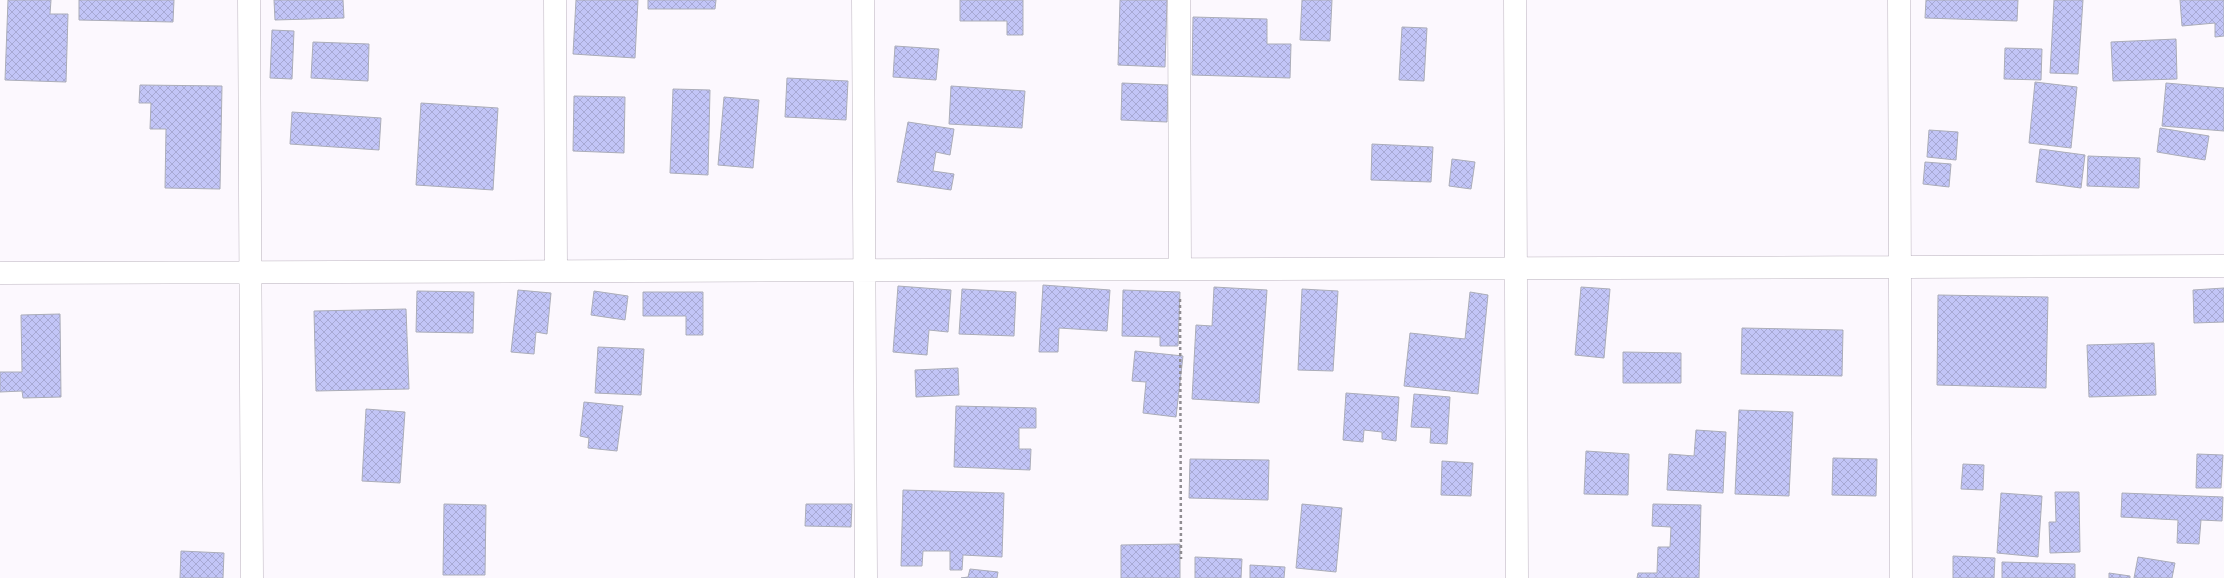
<svg xmlns="http://www.w3.org/2000/svg" width="2224" height="578" viewBox="0 0 2224 578" font-family="'Space Grotesk',sans-serif">
  <style>
    .building { fill: url(#building-cross-hatch); stroke: #abadb8 }
    .lines { fill: none; stroke-linecap: round; stroke-linejoin: round }
    .minor-casing { stroke: #bbb3be; stroke-width: 23 }
    .path { stroke: #8f8c91; stroke-width: 2.5; stroke-dasharray: 3 3; stroke-linecap: butt }
    .minor { stroke: #fff; stroke-width: 22 }
  </style>
  <defs>
    <pattern id="building-cross-hatch" width="8" height="8" patternUnits="userSpaceOnUse"><rect width="8" height="8" fill="#c2c5f7"/><path d="M0 0l8 8M0 8l8-8" fill="none" stroke="#a7a9d4"/></pattern>
  </defs>
  <rect width="100%" height="100%" fill="#fcf8fe"/>
  <path class="building" d="M8 0H51L50 14H68L66 82 5 80Z
    M79 0H174L173 22 79 20Z
    M274 0H343L344 18 275 20Z
    M576 0H638L635 58 573 54Z
    M648 0H716L715 9H648Z
    M960 0H1023V35H1007V21H960Z
    M1120 0H1167L1165 67 1118 65Z
    M1302 0H1332L1330 41 1300 40Z
    M1926 0H2018L2017 21 1925 18Z
    M2054 0H2083L2078 74 2050 73Z
    M2180 0H2224V36L2215 37V23L2182 26Z
    M1193 17 1267 19V44H1291L1290 78 1192 75Z
    M1402 27 1427 28 1424 81 1399 80Z
    M272 30 294 31 292 79 270 78Z
    M2176 39 2177 79 2113 81 2111 42Z
    M313 42 369 44 368 81 311 78Z
    M895 46 939 49 936 80 893 77Z
    M2005 48 2042 49 2041 80 2004 79Z
    M787 78 848 81 846 120 785 117Z
    M2035 82 2077 87 2071 148 2029 143Z
    M1122 83 1168 85 1167 122 1121 120Z
    M2166 83 2224 88V131L2162 126Z
    M140 85 222 86 220 189 165 188 166 129H150L151 103H139Z
    M951 86 1025 91 1022 128 949 124Z
    M673 89 710 90 708 175 670 173Z
    M574 96 625 97 624 153 573 151Z
    M724 97 759 100 753 168 718 165Z
    M421 103 498 108 493 190 416 185Z
    M292 112 381 118 379 150 290 144Z
    M908 122 954 129 950 155 936 152 933 171 954 174 951 190 897 182Z
    M2160 128 2209 136 2205 160 2157 152Z
    M1929 130 1958 132 1956 160 1927 157Z
    M1372 144 1433 147 1431 182 1371 180Z
    M2040 149 2085 155 2081 188 2036 182Z
    M2088 156 2140 158 2139 188 2087 186Z
    M1452 159 1475 162 1471 189 1449 186Z
    M1925 162 1951 164 1949 187 1923 184Z
    M1043 285 1110 290 1107 331 1059 328 1058 352H1039Z
    M898 286 951 290 948 332 929 330 927 355 893 352Z
    M1214 287 1267 290 1259 403 1192 399 1196 325 1212 326Z
    M1581 287 1610 289 1604 358 1575 355Z
    M2224 288V322L2194 323 2193 290Z
    M962 289 1016 292 1014 336 959 334Z
    M1302 289 1338 291 1333 371 1298 370Z
    M518 290 551 293 547 334 536 332 534 354 511 352Z
    M1123 290 1180 292 1178 346H1160V337L1122 336Z
    M417 291 474 292 473 333 416 332Z
    M594 291 628 296 625 320 591 315Z
    M643 292H703V335H686V316H643Z
    M1470 292 1488 295 1478 394 1404 386 1410 333 1465 339Z
    M1938 295 2048 297 2046 388 1937 385Z
    M406 309 409 389 316 391 314 311Z
    M60 314 61 397 23 398 22 391 0 392V372H22L21 315Z
    M1742 328 1843 330 1842 376 1741 374Z
    M2154 343 2156 395 2089 397 2087 345Z
    M598 347 644 349 641 395 595 393Z
    M1135 351 1183 356 1176 417 1143 413 1146 382 1132 381Z
    M1623 352 1681 353V383H1623Z
    M958 368 959 395 916 397 915 370Z
    M1346 393 1399 397 1396 441 1382 439V432L1364 430 1363 442 1343 440Z
    M1414 394 1450 397 1447 444 1430 443 1431 428 1411 427Z
    M584 402 623 406 617 451 588 448 589 438 580 436Z
    M956 406 1036 408V428H1019V449H1031L1030 470 954 467Z
    M366 409 405 412 400 483 362 481Z
    M1739 410 1793 412 1789 496 1735 494Z
    M1696 430 1726 432 1723 493 1667 490 1669 454 1694 456Z
    M1586 451 1629 454 1628 495 1584 494Z
    M2197 454 2223 455 2221 488H2196Z
    M1833 458 1877 459 1876 496 1832 495Z
    M1190 459 1269 460 1268 500 1189 498Z
    M1442 461 1473 463 1471 496 1441 495Z
    M1963 464 1984 465 1983 490 1961 489Z
    M903 490 1004 493 1002 557 963 555 962 570H950V551H923L922 566H901Z
    M2055 492H2079L2080 552 2050 553 2049 522H2056Z
    M2001 493 2042 496 2038 557 1997 553Z
    M2122 493 2223 497 2222 521 2201 520 2199 544 2177 543 2178 520 2121 517Z
    M444 504 486 505 485 575H443Z
    M806 504H852L851 527 805 526Z
    M1302 504 1342 508 1336 572 1296 568Z
    M1653 504 1701 505 1699 578H1637L1638 573H1657L1658 547H1670L1671 527 1652 526Z
    M1180 544V578H1121V545Z
    M181 551 224 553 223 578H180Z
    M1953 556 1995 558 1994 578H1953Z
    M1195 557 1242 559 1241 578H1195Z
    M2138 557 2175 563 2172 578H2134Z
    M2002 562 2075 564V578H2002Z
    M1250 565 1285 567 1284 578H1250Z
    M970 569 998 572 997 578H961L968 577Z
    M2109 573 2130 576V578H2109Z"/>
  <g class="lines">
    <defs>
      <path id="minor" d="M249 0 252 578
        M555 0 556 271
        M863 0 866 578
        M1179 0 1180 269
        M1515 0 1517 578
        M1899 0 1901 578
        M0 273 2224 266"/>
    </defs>
    <use href="#minor" class="minor-casing"/>
    <path class="path" d="M1180 299 1181 559"/>
    <use href="#minor" class="minor"/>
  </g>
</svg>
